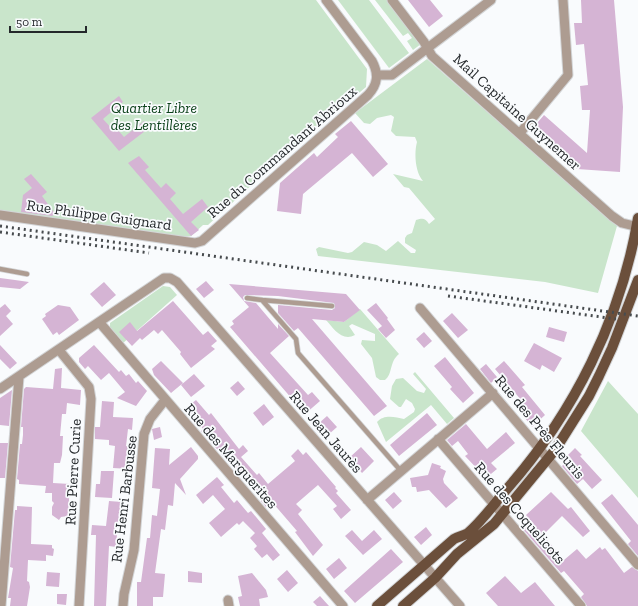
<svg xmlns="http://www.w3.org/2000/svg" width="638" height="606" viewBox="0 0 638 606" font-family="'Zilla Slab',serif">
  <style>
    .green { fill: #c9e5cb }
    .building { fill: #d5b4d4 }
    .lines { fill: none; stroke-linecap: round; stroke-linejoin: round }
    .service-casing { stroke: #d3d5d7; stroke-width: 6 }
    .minor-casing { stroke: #d3d5d7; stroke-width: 11 }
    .primary-casing { stroke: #d3d5d7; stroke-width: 12 }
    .service { stroke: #ad9c91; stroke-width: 4.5 }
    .minor { stroke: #ad9c91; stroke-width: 9 }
    .primary { stroke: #6b4f3b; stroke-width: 10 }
    .rail { stroke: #474b4e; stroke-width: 3; stroke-dasharray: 2 4; stroke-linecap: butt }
    .labels { text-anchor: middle; stroke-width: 3.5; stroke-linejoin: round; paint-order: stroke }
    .park-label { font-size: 15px; font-style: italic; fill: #0c421a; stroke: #f9fbfd }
    .street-label { font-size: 15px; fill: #24282b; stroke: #f9fbfd }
  </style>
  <rect width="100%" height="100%" fill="#f9fbfd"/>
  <path class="green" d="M0 0H316L367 69 366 87 280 159 208 225H203L191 236 181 237 0 212Z
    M338 0H369L409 53 389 68Z
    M375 0H388L421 44 413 50 407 41 412 38 408 33 403 36Z
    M427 59 617 226 598 293 545 282 318 256 316 249 319 247 348 253 352 252 364 242 377 245 386 251 398 241 411 253H415L416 250 405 243V238L407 235 412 233 416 220C423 218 425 218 429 224L435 219 409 188 404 187 393 174 423 181C415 172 414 153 417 142L415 137 396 136 391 131 394 117 391 115 377 118 370 124 364 123 355 113Z
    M163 286 170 287 177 295 122 344 110 329V323Z
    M360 309 399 354C389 362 393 374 385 380H380L376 377 372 358 361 344 362 340 375 341V334L352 324 349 326 355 335C342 342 333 328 326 320L344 322Z
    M415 372 454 418 447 424 431 405 386 442 377 422C384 414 395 417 404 419L414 412 415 409 412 403 406 399 401 407H399L390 399 392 386 396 379 403 378 417 391 424 393 426 389 413 374Z
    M608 381 638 414V498L581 431Z"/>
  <path class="building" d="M408 0H430L443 16 429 27Z
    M581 0H614L623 107 620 172 577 169 532 129 544 115 587 153 590 110H582L580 86 588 85 584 44 576 45 574 23H582Z
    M119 96 123 102 103 119 114 131 117 129 124 137 144 121 149 128 119 151 91 118Z
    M351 121 388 164 373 177 352 153 303 194 301 214 277 211 280 183 314 153 317 157 338 137 335 134Z
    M139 156 149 167 145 170 161 188 166 183 176 193 170 199 183 214 202 199 208 207 191 222 199 230 191 236 128 163Z
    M31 174 47 192 42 196 55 214 52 216 21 212 23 195 32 188 24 179Z
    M0 278 15 280 29 282 20 289 0 287Z
    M206 281 214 290 204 298 196 289Z
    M104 282 116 295 102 307 90 294Z
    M229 284 346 294 360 310 344 322 312 319 387 406 374 416 298 328 294 331 278 313V305L332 310 335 308 334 303 278 296 245 295 243 297 244 301 256 303 278 329V324L289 336 270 353 308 395 312 392 320 401 305 414 230 327 234 324 232 321 249 307Z
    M173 301 203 335 208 331 217 341 211 346 215 349 191 368 180 354 181 352 162 330 158 334 154 330 142 340 140 338 132 346 119 332 130 322 137 331Z
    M376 303 388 318 387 319 395 330 386 338 378 329 382 326 367 310Z
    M5 304 11 311 6 316 13 324 0 336V308Z
    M58 305 70 307 79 320 59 335 57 332 53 335 42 319 46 316 45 314Z
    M452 313 468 330 458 338 443 321Z
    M549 327 567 332 564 342 546 337Z
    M424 332 432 341 424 348 416 339Z
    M534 343 562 358 554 372 542 365 540 370 524 361Z
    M0 345 17 363 10 369 0 359Z
    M94 345 119 372 121 370 126 376 129 374 136 383 138 381 147 391 136 406 117 398 125 392 109 373 101 380 88 366 85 369 79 362V358Z
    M445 357 474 393 463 403 450 389 452 387 434 366Z
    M161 361 183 383 171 393 154 375 152 369Z
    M504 361 525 385 522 387 545 415 532 427 519 410 520 409 517 405 522 401 495 369Z
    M486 364 497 377 491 383 480 369Z
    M62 368 61 388 81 390 80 405 67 403 66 414H62L60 436H63L62 455 60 463H54L53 483 70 484 68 516 61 517 59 520 52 515V507L54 503 52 501V493H45L46 486 19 484V480L17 479 20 444H22L23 435V427H21L24 389 26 387 53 389 55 369Z
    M194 374 205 386 191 397 181 385Z
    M238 381 245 389 237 396 230 388Z
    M12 390 9 426 0 425V398Z
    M196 400 209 415 211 413 239 449 243 445 248 451 241 457 257 475 259 473 268 484 295 461 291 456 298 449 303 455 306 452 336 487 335 488 338 491 336 493 351 510 341 519 333 509 337 506 318 485 296 504 302 510 298 514 323 545 313 556 295 532 297 531 272 502 266 507 261 501 263 498 241 471 238 473 201 431 203 429 186 408Z
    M102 401 114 402 113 417 133 418 132 430 128 429 126 446 132 447 130 469 113 468 115 446 109 445V440L95 439V427H100Z
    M264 404 274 417 263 426 253 413Z
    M427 413 437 425 399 456 390 445Z
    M327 416 337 427 328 435 318 424Z
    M466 424 487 449 506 432 515 443 491 463 497 469 486 478 465 456 468 454 458 441 452 446 447 440Z
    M160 427 162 437 154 440 152 429Z
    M0 443H8L5 478H0Z
    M191 447 198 456V459L180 479 186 495 175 483 173 506 168 505 165 530 161 529 155 573 165 574 163 597H153V606H137V582H141L147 538H150L152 515 157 516 160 489 152 488 155 448 170 449 169 465Z
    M361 447 374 461 362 473 349 458Z
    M575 448 582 455 580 456 602 480 592 489 583 479 577 484 562 466 571 458 568 455Z
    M432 463 441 466 440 468 446 471 443 479 444 483 458 498 446 508 429 490 417 492 416 487H412L410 478 428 475Z
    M101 471H114L112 498 95 497 96 484H100Z
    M217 477 224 485 221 487 234 503 237 500 248 513 251 511 266 529 262 533 280 555 273 561 267 554 262 558 254 549 257 546 250 538 255 533 243 521 239 525 237 523 221 537 209 523 225 509 213 495 203 504 196 495Z
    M394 492 402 501 393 509 385 500Z
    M551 492 568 509 571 507 590 531 583 537 562 516 543 535 564 560 577 549 586 559 600 547 602 550 605 548 624 573 632 567 638 571V606H587L581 597 584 594 564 571 561 573 522 528 531 521 526 515Z
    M612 494 638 525V556L628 544 631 541 601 503Z
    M109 501 122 502 120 521H118L116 547 109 546 106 606H94L96 535H91L92 525 106 526Z
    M17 506 32 507 31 544 52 545V548L54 549 53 556 46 555V561L28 560 27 581 29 582 30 587 27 606H10L11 598H8L13 568 10 567 15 510H17Z
    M426 527 432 535 421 545 414 537Z
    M352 530 362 541 374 530 382 539 363 555 345 536Z
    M391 549 403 562 355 603 344 591Z
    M339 558 347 568 334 579 326 569Z
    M287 570 298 583 288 592 277 579Z
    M188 571 202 573V583L188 582Z
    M47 572 60 573 59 587 46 586Z
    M252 573 266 590 268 597 259 599 260 606H240L238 597 242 596 238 576Z
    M505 576 521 593 535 582 555 606H498L486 593Z
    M57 594H67L66 605 57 604Z
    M320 596 329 606H317L313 602Z"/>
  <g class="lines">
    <defs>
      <path id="service" d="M0 269 27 274
        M247 298 262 300 296 339 298 353 401 471
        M262 300 332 306"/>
      <path id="minor" d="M392 0 424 42 432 56 612 216 622 223 638 227
        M377 75H392L491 0
        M520 133 568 75 563 0
        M0 215 195 243 202 241 368 95C378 84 379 74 372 61L326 0
        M420 308 638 565
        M100 323 343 606
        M59 350 89 387 91 399 79 606
        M0 389 164 278H170L177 282 460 606
        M438 439 581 606
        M367 500 493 393
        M228 600 229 606
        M1 606 19 377
        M123 606 124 594 134 550 144 434 150 419 165 400"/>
      <path id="primary" d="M377 606 454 539C459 536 464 536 468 533 483 520 494 504 506 490 574 413 621 319 638 218
        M403 606 435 578 457 554 494 524 555 450 589 396 599 376 612 348 638 280"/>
    </defs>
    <use href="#service" class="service-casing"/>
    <use href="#minor" class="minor-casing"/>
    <use href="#primary" class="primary-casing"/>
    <use href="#service" class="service"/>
    <use href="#minor" class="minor"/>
    <use href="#primary" class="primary"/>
    <path class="rail" d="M0 226 638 316
      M0 232 149 253
      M448 296 616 319"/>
  </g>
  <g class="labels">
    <g class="park-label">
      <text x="154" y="113">Quartier Libre<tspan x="154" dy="17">des Lentillères</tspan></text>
    </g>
    <g class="street-label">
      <text transform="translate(517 112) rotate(42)" y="5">Mail Capitaine Guynemer</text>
      <text transform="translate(282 152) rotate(-41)" y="5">Rue du Commandant Abrioux</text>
      <text transform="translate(99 215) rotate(8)" y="5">Rue Philippe Guignard</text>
      <text transform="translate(540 427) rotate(50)" y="5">Rue des Près Fleuris</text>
      <text transform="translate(326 432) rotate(49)" y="5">Rue Jean Jaurès</text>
      <text transform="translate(231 456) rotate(49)" y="5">Rue des Marguerites</text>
      <text transform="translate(73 472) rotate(-87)" y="5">Rue Pierre Curie</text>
      <text transform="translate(124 499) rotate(-83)" y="5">Rue Henri Barbusse</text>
      <text transform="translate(520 513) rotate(49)" y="5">Rue des Coquelicots</text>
    </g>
  </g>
  <path d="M10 26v6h76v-6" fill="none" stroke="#24282b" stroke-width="2"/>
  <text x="16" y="26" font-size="12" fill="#24282b" stroke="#f9fbfd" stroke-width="3" paint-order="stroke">50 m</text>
</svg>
